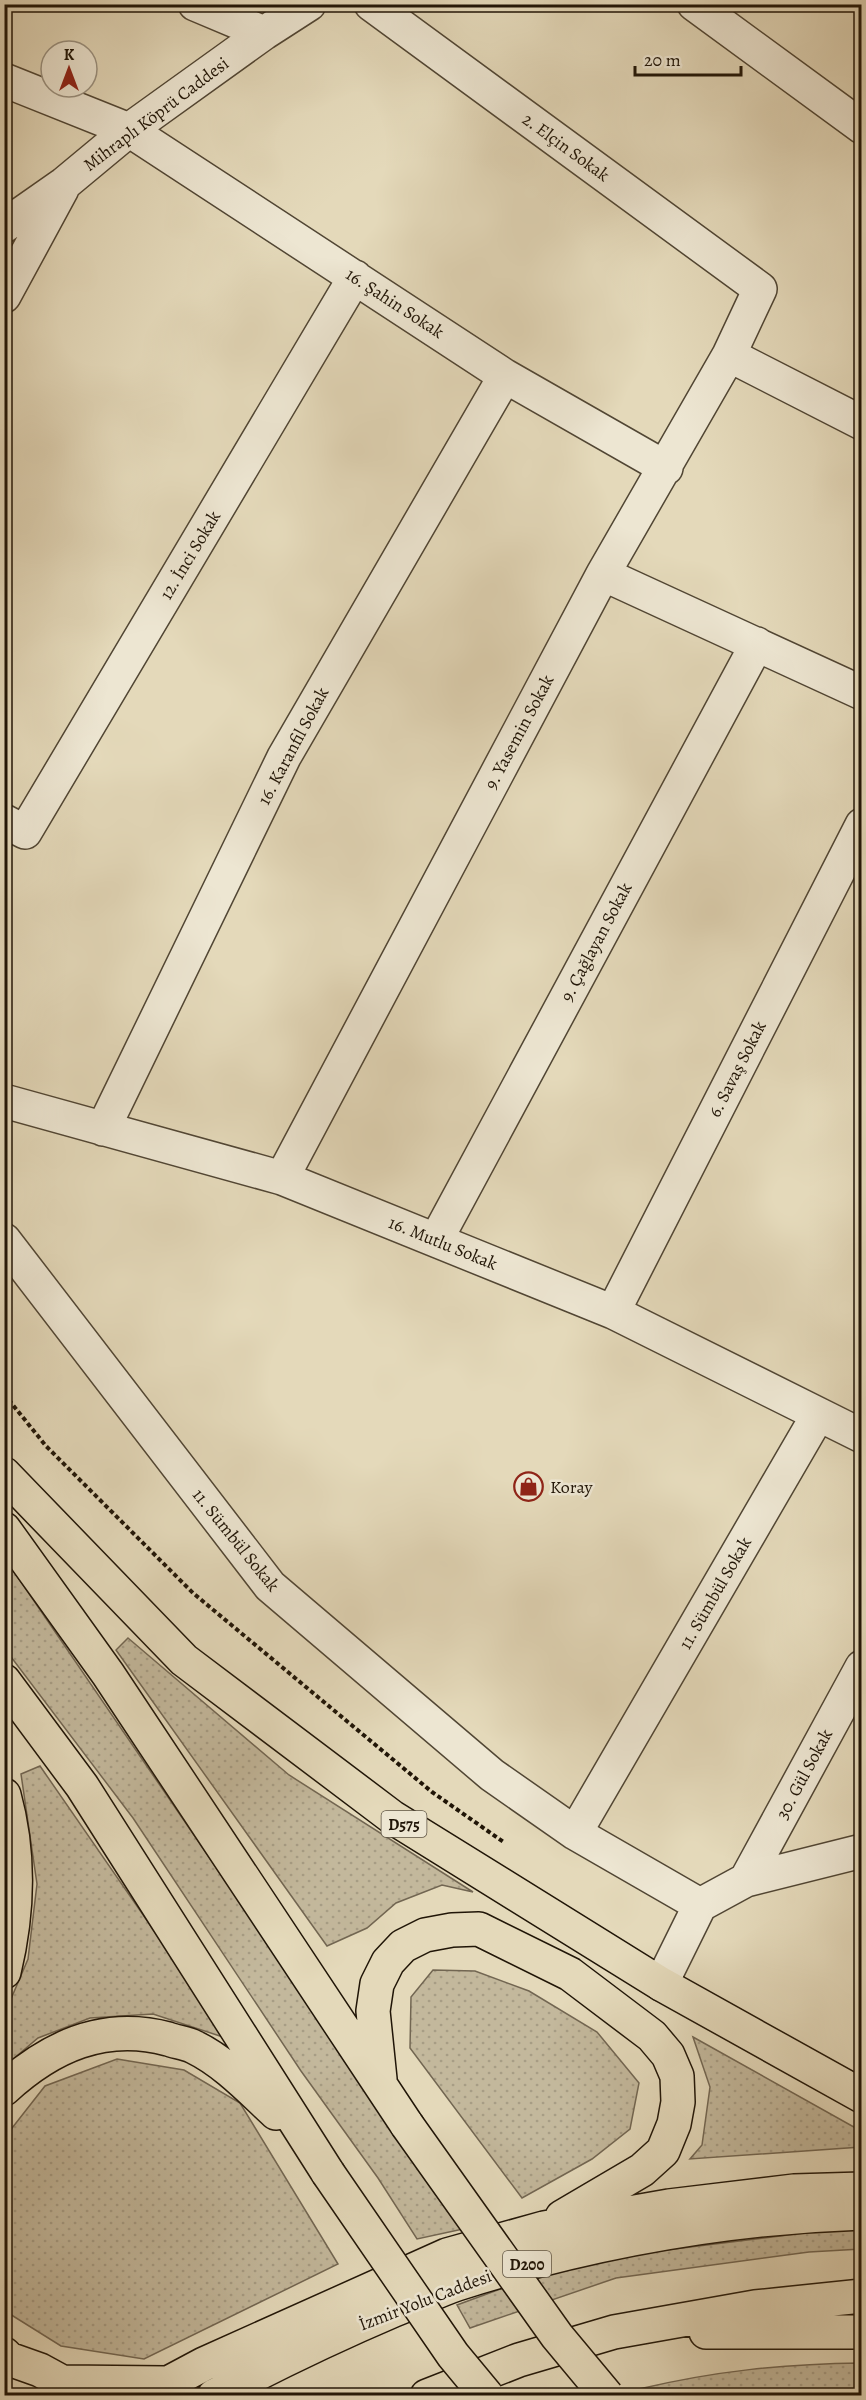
<svg xmlns="http://www.w3.org/2000/svg" width="866" height="2400" viewBox="0 0 866 2400" font-family="Alegreya,serif">
  <style>
    .grass { fill: url(#grass-dots); stroke: #726652; stroke-width: 1.5 }
    .lines { fill: none; stroke-linecap: round; stroke-linejoin: round }
    .street-casing { stroke: #514634; stroke-width: 36 }
    .highway-casing { stroke: #201507; stroke-width: 36 }
    .path { stroke: #201507; stroke-width: 4; stroke-dasharray: 4.5 3; stroke-linecap: butt }
    .street { stroke: #ede6d2; stroke-width: 33 }
    .highway { stroke: #e4d9ba; stroke-width: 33 }
    .highway-bridge-casing { stroke: #201507; stroke-width: 36; stroke-linecap: butt }
    .highway-bridge { stroke: #e4d9ba; stroke-width: 33 }
    .labels { text-anchor: middle; stroke-width: 5; stroke-linejoin: round; paint-order: stroke }
    .shield { fill: #ede6d2; stroke: #5e5444; stroke-width: 1.5 }
    .shield-label { font-size: 16px; font-weight: bold; fill: #201507 }
    .street-label { font-size: 18px; fill: #201507; stroke: #ede6d2 }
    .poi-label { font-size: 18px; fill: #201507; stroke: #ede6d2; text-anchor: start }
  </style>
  <defs>
    <pattern id="grass-dots" width="8" height="8" patternUnits="userSpaceOnUse" patternTransform="scale(1.5)"><rect width="8" height="8" fill="#c3b89c"/><path d="M2 2h.1M6 6h.1" fill="none" stroke="#a79d85" stroke-width="1.8" stroke-linecap="round"/></pattern>
  </defs>
  <rect width="100%" height="100%" fill="#e4d9ba"/>
  <filter id="stains"><feTurbulence type="fractalNoise" baseFrequency=".00333" numOctaves="4"/><feColorMatrix values="0 0 0 0 .2 0 0 0 0 .09 0 0 0 0 .02 0 0 0 .5 -.17"/></filter>
  <radialGradient id="worn" r=".72"><stop offset=".6" stop-color="#630" stop-opacity="0"/><stop offset="1" stop-color="#630" stop-opacity=".3"/></radialGradient>
  <path class="grass" d="M4 1557 463 2229 417 2239 378 2178 301 2071 133 1818 5 1649Z
    M128 1638 289 1775 473 1892 442 1885 396 1903 367 1928 327 1946 116 1650Z
    M40 1766 229 2039 153 2014 90 2018 38 2038 5 2066V2013L28 1959 37 1884 21 1774Z
    M433 1970 475 1971 529 1991 597 2032 639 2083 630 2129 592 2159 522 2198 410 2048 411 1997Z
    M693 2037 861 2131V2147L690 2159 702 2145 710 2087Z
    M117 2059 184 2070 240 2103 338 2264 144 2359 61 2346 5 2311V2137L45 2086Z
    M861 2226V2249L809 2252 616 2278 470 2328 457 2305 576 2261Z
    M861 2363V2395L646 2396 639 2389C715 2371 783 2364 861 2363Z"/>
  <g class="lines">
    <defs>
      <path id="street" d="M195 4 264 33
        M694 4 862 127
        M4 80 129 130 505 376 666 468
        M4 226 64 184 129 130 264 33 309 4
        M4 296 62 189
        M729 355 862 423
        M603 574 862 693
        M4 821 25 832 355 277
        M4 1101 282 1178 613 1312 862 1436
        M103 1129 284 757 505 376
        M282 1178 603 574 729 355 760 289 371 4
        M4 1240 270 1586 492 1775 575 1833 700 1905
        M436 1240 757 644
        M613 1312 862 825
        M575 1833 818 1415
        M746 1880 862 1667
        M661 1984 700 1905 746 1880 862 1851"/>
      <path id="highway" d="M4 1474 184 1660 392 1817 661 1984 862 2096
        M4 1529 108 1674 407 2125
        M4 1681 82 1786 328 2173
        M4 1795C20 1853 18 1914 4 1972
        M380 2079 373 2011 377 1984 388 1962 403 1946 425 1935 452 1930 479 1929 570 1974 652 2036 668 2055 677 2076 678 2102 674 2124 663 2151 642 2170 562 2217
        M4 2089C51 2046 104 2022 168 2039 176 2042 186 2043 194 2047 225 2062 251 2090 276 2113
        M706 2332H862
        M4 2354 9 2359 40 2370 62 2382 166 2383
        M144 2396 204 2364 447 2255 544 2228 669 2206 794 2191 862 2189
        M214 2396C273 2365 333 2336 394 2310 415 2302 436 2291 457 2284 589 2242 723 2218 862 2213
        M427 2396 519 2360 614 2332 755 2307 862 2296"/>
    </defs>
    <use href="#street" class="street-casing"/>
    <use href="#highway" class="highway-casing"/>
    <path class="path" d="M4 1394 46 1446 193 1593 432 1792 505 1843"/>
    <use href="#street" class="street"/>
    <use href="#highway" class="highway"/>
    <defs>
      <path id="highway-bridge" d="M407 2125 557 2336 607 2396
        M328 2173 453 2355 487 2396"/>
    </defs>
    <use href="#highway-bridge" class="highway-bridge-casing"/>
    <use href="#highway-bridge" class="highway-bridge"/>
  </g>
  <defs>
    <symbol id="shop-ring" viewBox="-11 -11 22 22"><circle r="9.5" fill="#ede6d2" stroke="#8f2418" stroke-width="1.5"/><path d="M-5-2.5h2.3a2.7 3.5 0 0 1 5.4 0H5L5.5 6h-11ZM-1.5-2.5h3a1.5 2.3 0 0 0-3 0Z" fill="#8f2418"/></symbol>
  </defs>
  <g fill-rule="evenodd">
    <use href="#shop-ring" x="512" y="1470" width="33" height="33"/>
  </g>
  <g class="labels">
    <g class="shield">
      <rect x="381.5" y="1811" width="45" height="26" rx="4.5"/>
      <rect x="503" y="2251" width="48" height="26" rx="4.5"/>
    </g>
    <g class="shield-label">
      <text x="404" y="1830">D575</text>
      <text x="527" y="2270">D200</text>
    </g>
    <g class="street-label">
      <text transform="translate(156 114) rotate(-37)" y="6">Mihraplı Köprü Caddesi</text>
      <text transform="translate(566 147) rotate(36)" y="6">2. Elçin Sokak</text>
      <text transform="translate(395 303) rotate(33)" y="6">16. Şahin Sokak</text>
      <text transform="translate(190 555) rotate(-59)" y="6">12. İnci Sokak</text>
      <text transform="translate(519 732) rotate(-62)" y="6">9. Yasemin Sokak</text>
      <text transform="translate(293 746) rotate(-62)" y="6">16. Karanfil Sokak</text>
      <text transform="translate(596 942) rotate(-62)" y="6">9. Çağlayan Sokak</text>
      <text transform="translate(737 1069) rotate(-63)" y="6">6. Savaş Sokak</text>
      <text transform="translate(443 1243) rotate(22)" y="6">16. Mutlu Sokak</text>
      <text transform="translate(236 1540) rotate(51)" y="6">11. Sümbül Sokak</text>
      <text transform="translate(715 1593) rotate(-60)" y="6">11. Sümbül Sokak</text>
      <text transform="translate(804 1774) rotate(-62)" y="6">30. Gül Sokak</text>
      <text transform="translate(425 2300) rotate(-21)" y="6">İzmir Yolu Caddesi</text>
    </g>
    <g class="poi-label">
      <text x="550" y="1493">Koray</text>
    </g>
  </g>
  <rect width="866" height="2400" fill="none" stroke="#e4d9ba" stroke-width="24"/>
  <rect x="6" y="6" width="854" height="2388" fill="none" stroke="#201507" stroke-width="3"/>
  <rect x="12" y="12" width="842" height="2376" fill="none" stroke="#201507" stroke-width="1.5"/>
  <g transform="translate(69 69)"><circle r="28" fill="#ede6d2" stroke="#9b9281" stroke-width="1.5"/>
  <path d="M0-4.5L10 22L0 15L-10 22Z" fill="#8f2418"/>
  <text y="-9" font-size="16" font-weight="bold" text-anchor="middle" fill="#201507">K</text>
  </g>
  <path d="M635 66v9h106v-9" fill="none" stroke="#201507" stroke-width="3"/>
  <text x="644" y="66" font-size="18" fill="#201507" stroke="#ede6d2" stroke-width="4.5" paint-order="stroke">20 m</text>
  <rect width="100%" height="100%" filter="url(#stains)"/>
  <rect width="100%" height="100%" fill="url(#worn)"/>
</svg>
